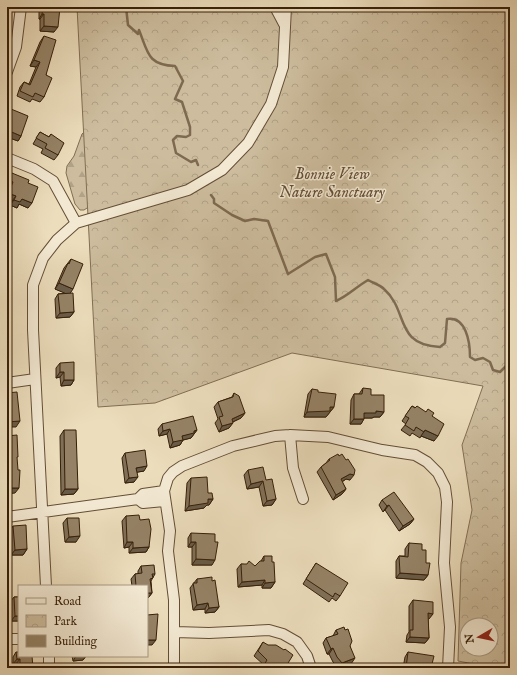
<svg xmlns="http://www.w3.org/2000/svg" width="517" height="675" viewBox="0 0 517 675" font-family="'IM FELL English',serif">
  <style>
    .forest { fill: url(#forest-firs); stroke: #826e54 }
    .park { fill: url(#park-crowns); stroke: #826e54; fill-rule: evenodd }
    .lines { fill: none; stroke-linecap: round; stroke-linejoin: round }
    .stream { stroke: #7e6a50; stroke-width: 2.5 }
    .minor-casing { stroke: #644e36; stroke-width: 12 }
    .minor { stroke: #f3e9d3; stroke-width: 10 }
    .wall { fill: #807058; stroke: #361f09 }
    .shaded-wall { fill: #685b47; stroke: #361f09 }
    .building { fill: #958266; stroke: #361f09 }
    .labels { text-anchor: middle; stroke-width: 3; stroke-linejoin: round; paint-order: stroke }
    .park-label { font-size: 16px; font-style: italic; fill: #634e36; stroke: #f3e9d3 }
  </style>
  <defs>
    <pattern id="forest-firs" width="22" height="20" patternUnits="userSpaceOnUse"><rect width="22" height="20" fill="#cdbd9e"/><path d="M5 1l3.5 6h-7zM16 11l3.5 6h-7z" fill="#b1a287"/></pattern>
    <pattern id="park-crowns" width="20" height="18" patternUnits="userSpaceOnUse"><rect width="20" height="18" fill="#cdbd9e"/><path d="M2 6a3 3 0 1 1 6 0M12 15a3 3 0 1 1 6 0" fill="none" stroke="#b1a287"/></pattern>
  </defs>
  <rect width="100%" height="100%" fill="#ecddbc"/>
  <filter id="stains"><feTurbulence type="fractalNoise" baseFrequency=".005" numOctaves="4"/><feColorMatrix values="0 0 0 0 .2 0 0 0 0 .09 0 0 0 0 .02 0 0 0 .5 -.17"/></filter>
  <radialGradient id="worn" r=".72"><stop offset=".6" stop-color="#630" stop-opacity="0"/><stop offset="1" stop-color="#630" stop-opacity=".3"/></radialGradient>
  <path class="forest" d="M88 128 96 202 84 210H80L75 204 66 173 67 166 74 156 82 134Z"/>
  <path class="park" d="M77 7H510V668H495L458 661 461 563 472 510 462 445 483 386 292 353 155 403 98 407ZM467 625H491V649H467Z"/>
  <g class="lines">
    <path class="stream" d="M126 7 128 25 138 34 139 30C148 52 147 65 175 66L183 81 175 99 182 102 190 127V135L186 137 177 136 173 140 176 153 191 162 196 160 198 165
      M211 195 214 199V203L232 215 245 221 254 219 268 221 288 274 315 257 326 254 335 277 336 301C348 296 356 287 368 280 373 283 380 285 384 289 409 311 394 345 440 347L445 343 447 319C466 316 470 342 470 357L475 360 483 358 490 362 493 370 500 372 506 366 510 354"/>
    <defs>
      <path id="minor" d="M275 7 284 24
        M7 72 16 47 21 7
        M7 158 34 169 53 181 76 223
        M7 383 35 379
        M290 435 293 468 303 499
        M138 499 143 503 164 501
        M7 517 138 499 143 494 164 491
        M46 586 33 330V285L43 258 57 240 76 223 188 190 222 170 248 143 271 104 283 67 286 7
        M175 632 209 633 269 630 283 634 297 642 307 656 311 668
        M7 639H19
        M49 656V668
        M174 668V600L168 551 170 531 164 491 168 478 173 472 182 466 233 446 275 436 290 435 328 437 382 450 415 455 427 462 438 473 445 487 447 502 444 563 450 627 448 668"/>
    </defs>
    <use href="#minor" class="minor-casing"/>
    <use href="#minor" class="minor"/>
  </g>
  <path class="wall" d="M40 7H60L54 32 40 31V19H39V9Z
    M44 36 46 75 44 97 40 102 32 99 30 102 17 96 20 87 24 82 29 84 36 67 30 66 40 42Z
    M11 109 21 136 18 141 7 137V115Z
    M40 132 49 137 51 134 58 155 54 160 41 153 43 149 33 144Z
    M7 171 28 183V208L19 204 17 208 10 205 12 201 7 199V192L9 187 7 186Z
    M71 259 70 293 74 312 70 317 56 318 55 299 58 294 66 293 55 289 64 268Z
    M60 363 74 380 71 385 61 386 60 377 56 378V368Z
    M363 388 371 395 384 412 380 417H374L372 418H364L361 424H350L351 400 354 394H359Z
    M312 389 318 392 334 407 326 417H304L308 394Z
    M234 393 245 413 241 418 233 422 229 428 219 432 215 423 218 419 214 407 218 402 232 397Z
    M412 406 432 416 434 441 421 436 420 438 412 433 410 436 401 430 406 424 402 421Z
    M162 424 197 430 191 438 183 440 180 445 170 448 167 434 159 436 158 429Z
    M64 430 78 489 74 494 61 495 60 436Z
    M125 453 144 471 137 472 134 482 125 483 122 458Z
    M329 459 350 480 346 479 342 482 346 489 342 494 333 500 317 472 321 467 326 463Z
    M248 470 266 480 276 499 272 505 263 506 259 487 247 489 244 475Z
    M191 478 208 493 213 499 209 505H207L204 508 185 511 187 483Z
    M382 500 414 519 410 524 399 531 385 510 383 512 379 505Z
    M126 516 140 520 149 547 146 552 129 553V547L124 548 122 521Z
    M67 518 76 542H65L63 523Z
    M13 526 27 549 23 555H11L10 531Z
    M191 533 212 565H192V547H188V538Z
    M409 543 422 550 428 575 424 580 396 578V561L399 556H405V549Z
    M264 556 275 582 271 588H262V585L238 587 237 569 241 564 255 566 261 561Z
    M316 563 340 596 336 601 332 598 329 602 303 584Z
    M141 566 155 574 151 581 152 593 148 598 147 586H132L131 579 135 574H138V571Z
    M197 579 212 581 219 607 215 612 205 613V609L193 610 190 588Z
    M14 597H19V621H11L10 602Z
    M413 600 433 614 428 619 429 638 425 643 406 642 407 635 409 632V606Z
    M336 630 350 646 351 664 340 668H338L333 662 329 654H327L323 643 326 638 333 636Z
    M263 642 285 668H262L264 665 254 656Z
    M16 652 33 668H16V664H13V657Z
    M408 652 431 668H403L405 657Z
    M72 656H86L83 660 73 661Z"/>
  <path class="shaded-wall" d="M42 14H44L40 19H39Z
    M44 26 58 27 54 32 40 31Z
    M34 60 40 62 36 67 30 66Z
    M7 130 21 136 18 141 7 137Z
    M8 193 16 196 12 201 7 199V195Z
    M22 199 32 203 28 208 19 204 17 208 10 205 14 200Z
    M59 283 73 289 69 295 55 289Z
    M74 312 70 317 56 318 60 313Z
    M60 372H64L60 377 56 378Z
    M64 380H74L71 385 61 386Z
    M330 407H334L326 417H304L307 412Z
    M376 411 384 412 380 417H374L372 418H361L364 413Z
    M245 413 241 418 228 424 232 419Z
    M354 419H364L361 424H350Z
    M20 421 16 427H7V422Z
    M233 423 229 428 219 432 222 426Z
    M170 429 167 434 159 436 163 431Z
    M197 430 191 438 183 440 180 445 170 448 173 442 182 436Z
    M425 430 438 436 434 441 421 436Z
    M147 466 144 471 133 473 136 468Z
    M350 474 354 475 350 480 346 479 337 485 341 479Z
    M138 477 134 482 125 483 129 478Z
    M263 481 259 487 247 489 251 484Z
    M7 488H19L15 493 7 494Z
    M65 489H78L74 494 61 495Z
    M346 489 342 494 333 500 336 495Z
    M208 499H213L209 505H207L204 508 185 511 189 506Z
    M276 499 272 505 263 506 267 501Z
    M389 505 385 510 383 512 387 506Z
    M414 519 410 524 399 531 403 526Z
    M80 536 76 542H65L69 537Z
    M127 542H133L129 547 124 548Z
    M191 542H196L192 547H188Z
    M149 547 146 552 129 553 133 548Z
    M27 549 23 555H11L15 550Z
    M196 559 215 560 212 565H192Z
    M400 573 428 575 424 580 396 578Z
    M265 580 262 585 238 587 242 582Z
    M275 582 271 588H262L265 583Z
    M147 593H152L148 598H147Z
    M208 603 205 609 193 610 197 605Z
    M219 607 215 612 205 613 209 608Z
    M428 613 433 614 429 619H425Z
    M15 616H19V621H11Z
    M410 637 429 638 425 643 406 642Z
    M147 640H156L152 645H147Z
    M333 648 329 654H327L331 649Z
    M76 656H86L83 660 73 661Z
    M355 658 351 664 339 668 342 663Z
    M17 659H20L16 664H13Z"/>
  <path class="building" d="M43 7H60L58 27 44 26V14H42Z
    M44 36 56 40 46 75 52 78 44 97 35 93 33 97 20 91 24 82 30 85 40 62 34 60Z
    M11 109 28 116 21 136 7 130V121Z
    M40 132 49 137 51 134 64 143 58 155 45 148 47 144 36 138Z
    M7 171 29 180 28 183 38 187 32 203 22 199 20 202 14 200 16 196 8 193 13 182 7 179Z
    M71 259 83 264 73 289 59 283 68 263 69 264Z
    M73 293 74 312 60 313 58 294Z
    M74 362V380H64V372H60V363Z
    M363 388 371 389V395H384V412L376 411V413H364V419H354V394H362Z
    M312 389 318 390V392L336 394 334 407H330V411L307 412Z
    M17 392 20 421 7 422V393Z
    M234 393 239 396 245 413 232 419 233 423 222 426 219 417 223 416 218 402 233 397Z
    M412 406 415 408 417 406 426 412 428 409 434 413 432 416 444 424 438 436 425 430 424 432 416 427 414 431 405 425 409 418 405 416Z
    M193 416 197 430 194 431V433L182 436 183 440 173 442 170 429 163 431 162 424Z
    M64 430H76L78 489H65Z
    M17 435 18 457H17L18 470H20L19 488H7V436Z
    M145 450 147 466 136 468 138 477 129 478 125 453Z
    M338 454 339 456 342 454 346 460 348 459 355 470 354 475 350 474 341 479 346 489 336 495 321 467 330 460 329 459Z
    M263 467 266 480 272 479 276 499 267 501 263 481 251 484 248 470Z
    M207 477 208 493H212L213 499H208V503L189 506 191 478Z
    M394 492 414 519 403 526 389 505 387 506 382 500Z
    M139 515 140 520 149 519 151 529 149 547 133 548V542H127L126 516Z
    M67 518H79L80 536 69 537Z
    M26 525 27 549 15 550 13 526Z
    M191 533 215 534V542H218L215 560 196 559V542H191Z
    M409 543 422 544V550H426V563H430L428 575 400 573 399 556 408 557Z
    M264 556H272V562H274L275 582 265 583V580L242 582 241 564H247L249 561 255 566 260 561H264Z
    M316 563 348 583 340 596 335 593 333 597 306 579Z
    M154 565 155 574H152L153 578 150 579 152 593H147V586H136L135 574 142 573 141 566Z
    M212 577V581L215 580 219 607 209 608 208 603 197 605 193 583H197V579Z
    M14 597H19V616H15Z
    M413 600 433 602V614L428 613 429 638 410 637V630H413Z
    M158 614 156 640H147V615Z
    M344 627 345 630 348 629 352 641 350 646 355 658 342 663 337 657 333 648 331 649 326 638 338 634 336 630Z
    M263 642 268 645H276L284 650 285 649 293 655 285 668H274L273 667V668H268L264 665 267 660 258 651Z
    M16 652H19V656H32L33 668H20V659H17Z
    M408 652 434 656 431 668 428 667V668H406Z"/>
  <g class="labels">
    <g class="park-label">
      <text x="332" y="179">Bonnie View<tspan x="332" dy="18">Nature Sanctuary</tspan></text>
    </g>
  </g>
  <rect width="517" height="675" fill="none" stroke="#ecddbc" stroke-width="24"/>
  <rect x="8" y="8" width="501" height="659" fill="none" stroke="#361f09" stroke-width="2"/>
  <rect x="12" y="12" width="493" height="651" fill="none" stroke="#361f09"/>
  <rect x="18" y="585" width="130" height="72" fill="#f3e9d3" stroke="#a79882"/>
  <rect x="26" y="598" width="20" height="6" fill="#f3e9d3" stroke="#a79882"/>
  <text x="54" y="605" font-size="12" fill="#361f09">Road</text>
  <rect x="26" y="615" width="20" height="12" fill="url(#park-crowns)" stroke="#a79882"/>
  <text x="54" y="625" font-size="12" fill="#361f09">Park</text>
  <rect x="26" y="635" width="20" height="12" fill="#958266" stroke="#a79882"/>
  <text x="54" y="645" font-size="12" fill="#361f09">Building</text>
  <g transform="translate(479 637) rotate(261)"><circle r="19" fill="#f3e9d3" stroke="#a79882"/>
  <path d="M0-3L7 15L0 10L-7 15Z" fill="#8f2418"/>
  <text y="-6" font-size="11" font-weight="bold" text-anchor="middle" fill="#361f09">N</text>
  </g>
  <rect width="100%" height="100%" filter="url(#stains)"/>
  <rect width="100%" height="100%" fill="url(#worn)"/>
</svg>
